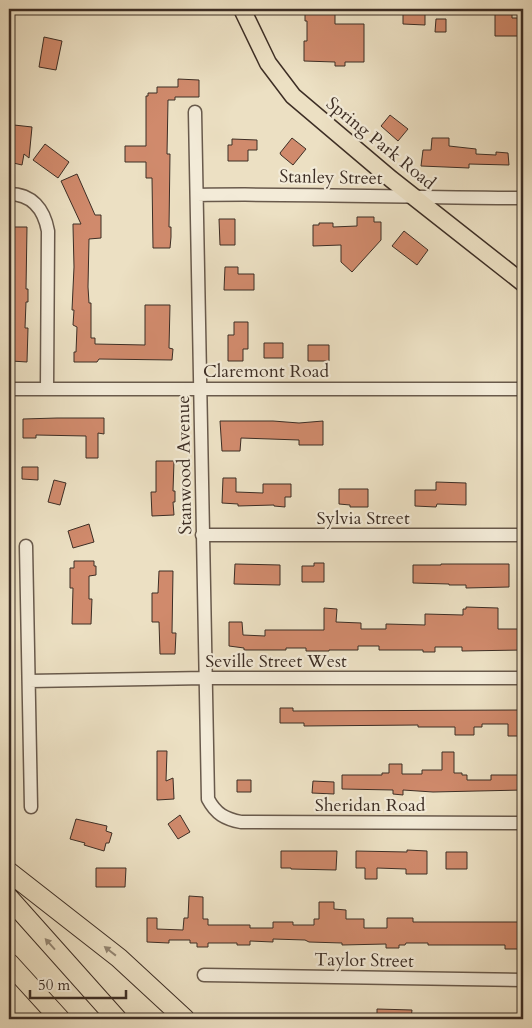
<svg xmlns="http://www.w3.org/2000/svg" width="532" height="1028" viewBox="0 0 532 1028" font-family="Cardo,serif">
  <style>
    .building { fill: #d08a6c; stroke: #3d2e25 }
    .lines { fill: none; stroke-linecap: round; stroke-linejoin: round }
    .minor-casing { stroke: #695a4c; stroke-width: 15 }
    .major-casing { stroke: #3d2e25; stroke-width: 19 }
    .highway-casing { stroke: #3d2e25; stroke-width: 21 }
    .minor { stroke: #f3ebd8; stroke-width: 12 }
    .major { stroke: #ece0c3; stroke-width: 16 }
    .highway { stroke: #ece0c3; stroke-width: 19 }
    .oneway { fill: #948774 }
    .labels { text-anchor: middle; stroke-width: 4.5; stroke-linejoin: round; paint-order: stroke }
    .street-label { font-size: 18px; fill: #3d2e25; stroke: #f3ebd8 }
  </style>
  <rect width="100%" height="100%" fill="#ece0c3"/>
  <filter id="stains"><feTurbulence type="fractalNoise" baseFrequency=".004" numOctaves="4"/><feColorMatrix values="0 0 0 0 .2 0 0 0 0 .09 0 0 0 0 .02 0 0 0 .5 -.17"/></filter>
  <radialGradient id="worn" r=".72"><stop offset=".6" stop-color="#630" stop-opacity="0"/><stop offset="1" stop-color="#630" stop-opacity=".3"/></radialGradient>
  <path class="building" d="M305 9H335V24H364V62H345V66H335V62L304 61V41H307V21H305Z
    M495 9H512V18H523V36H495Z
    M403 10H425V25L403 24Z
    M436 19H446V32H435Z
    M44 37 62 41 56 70 39 67Z
    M178 79 199 80V97H175V100H168L167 154H170L169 227H171V237L170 248H153L152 178H146V162H125V146H146V96H148V93H157V87H178Z
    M390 115 408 129 398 141 381 126Z
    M14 125 32 127 29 158 24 154 22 165 9 162V131L14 132Z
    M292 138 306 149 293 165 281 155 280 153Z
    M432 138H449V146L476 149V154L496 155V152L508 153 509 165 469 164V168L421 166 423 150H431Z
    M232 139 257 140V150H248V161H228V145H232Z
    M45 144 69 162 58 178 33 160Z
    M77 174 95 215H101V238L89 239 88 287 89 303H91V338H95V344L145 345V305H170L169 348 173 349 172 360 99 359 97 362H74V352H76L77 327 73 325 74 310H72L74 267 73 226V224H81L61 181Z
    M357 217H374V222H381V240L352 272 341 262V245L313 246V225H319V223H333V227L357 226Z
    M219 219H235V245H220Z
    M12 227H27L26 289H28V302H26L25 328H28L27 362 11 361 13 313H9V280L10 274H13Z
    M404 231 428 250 417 265 392 246Z
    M225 267H238V274H254V290H224Z
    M234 322H248V349H243V361H228V335H234Z
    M264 343H283V358H264Z
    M308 345H329V361H308Z
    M57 418H104V434L98 433V458H86V436L36 435V438H23V419Z
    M220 421H273L299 423 323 421V445H299V440L241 438 240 451H222Z
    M156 461H174L173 491H175V502H173L174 515 152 516 151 492H156Z
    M22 467H38V480L22 479Z
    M223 478H236V492L263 493V484H291V497H285V507L274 506V505L238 506V504L222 503Z
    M54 480 66 483 60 505 48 502Z
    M436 482 466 483V505L437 504 436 507 415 506V490H436Z
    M339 489H368V507H350V505L339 504Z
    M89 524 94 542 73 548 68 531Z
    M74 561H94V566H96V575L89 576V599H92L91 624H72L73 588H70V568H74Z
    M314 563H324V582H302V566H314Z
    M235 564 280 565V585L234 584Z
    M441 564H509V587L466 588V585H449V584L413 583V565H441Z
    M159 571H173L172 633H176L175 654H160L159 622H152V593H158Z
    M466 607 498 608V629H519L518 631H523V650L462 651V647H435V652H423V650H379V646H358V650H329V651H306V648H286V650H244V648L229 646V622H242L243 635 265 636V630H324V608L337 609 336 622 361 623V629H386V624L425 625V614L463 615V609H466Z
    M280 708H293V711L520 710V736H508V724H482V727H474V735H455V727H418V725L304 726V723H280Z
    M157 751H167L166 781 173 778 174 799 157 800Z
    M442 752H454V773H462V775H467V780H491V775H523V790L433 792 403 790V795L393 794V790L342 789V775H382V773H389V764H402V774H422V770H442Z
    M237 780H251V792H237Z
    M313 781 334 782V794L312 793Z
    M180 815 190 832 178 839 168 824Z
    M76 819 107 826 106 831 112 833 109 843H106L104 851 84 845 85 843 70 839Z
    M407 850 427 851V874H406V869L377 868V879H365V868H356V851L407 852Z
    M281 851H337L336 870 291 869V868H281Z
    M446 852H467V869H446Z
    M96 868H126L125 887H96Z
    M189 896 203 897V919H208V925H250V928H273V922H293V925H314V919H319V902H334V909L346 910V919H364V928H387V918H413V922H523V945L522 949H505V945H428V943H406L405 945H399V948H386V944L342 945V943L309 942 305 940 273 939V942L250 941V945H237V943H208V947H197V943H190V940H169V943L147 942V918H157V929L183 930 184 918H188Z
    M377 1009 412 1010 411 1019H377Z"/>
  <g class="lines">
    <defs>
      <path id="minor" d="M195 112 208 799C216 814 225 819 241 822L523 823
        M9 194C32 194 44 209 48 231L47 389
        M197 195C306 193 414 198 523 198
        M9 389H523
        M202 535H523
        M26 546 31 807
        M29 681 206 678H523
        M204 975 523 980"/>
      <path id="major" d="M242 9 268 63 293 96 391 179 523 283"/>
      <path id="highway" d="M9 872 119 958 185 1019
        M9 898 117 1019
        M9 963 60 1019"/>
    </defs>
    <use href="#minor" class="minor-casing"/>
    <use href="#major" class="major-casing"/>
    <use href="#highway" class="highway-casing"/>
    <use href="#minor" class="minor"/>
    <use href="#major" class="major"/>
    <use href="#highway" class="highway"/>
  </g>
  <defs><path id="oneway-solid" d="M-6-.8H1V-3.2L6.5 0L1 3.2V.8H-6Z" transform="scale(1.25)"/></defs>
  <g class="oneway">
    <use href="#oneway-solid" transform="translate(50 944) rotate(-132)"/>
    <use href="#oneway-solid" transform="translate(110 951) rotate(-142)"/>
  </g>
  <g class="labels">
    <g class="street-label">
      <text transform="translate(381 143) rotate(39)" y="6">Spring Park Road</text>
      <text transform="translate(331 177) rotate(1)" y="6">Stanley Street</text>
      <text x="266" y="377">Claremont Road</text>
      <text transform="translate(184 465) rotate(-91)" y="6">Stanwood Avenue</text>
      <text x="363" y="524">Sylvia Street</text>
      <text x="276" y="667">Seville Street West</text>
      <text x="370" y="811">Sheridan Road</text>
      <text transform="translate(364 960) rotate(1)" y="6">Taylor Street</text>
    </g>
  </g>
  <rect width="532" height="1028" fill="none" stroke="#ece0c3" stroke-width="30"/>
  <rect x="10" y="10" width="512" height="1008" fill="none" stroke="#3d2e25" stroke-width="2.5"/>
  <rect x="15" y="15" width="502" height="998" fill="none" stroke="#3d2e25"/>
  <path d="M30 990v8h96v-8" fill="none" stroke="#3d2e25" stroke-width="2.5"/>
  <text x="38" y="990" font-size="15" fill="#3d2e25" stroke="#f3ebd8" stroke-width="4" paint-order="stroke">50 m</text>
  <rect width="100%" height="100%" filter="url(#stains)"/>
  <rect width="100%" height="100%" fill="url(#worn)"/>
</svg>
